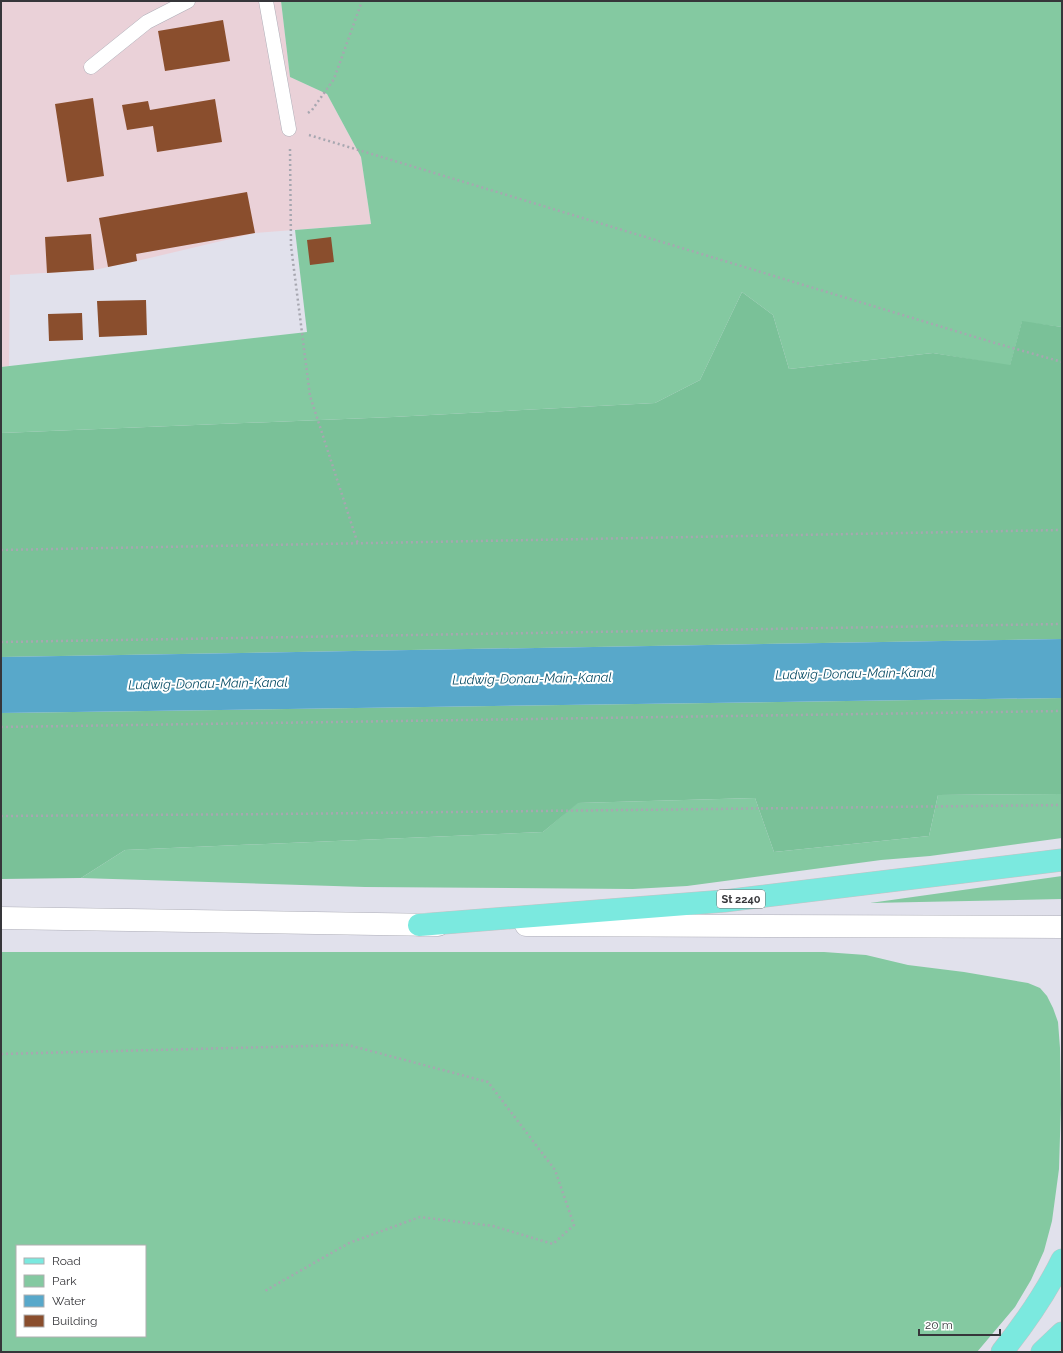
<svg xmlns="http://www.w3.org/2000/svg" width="1063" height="1353" viewBox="0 0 1063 1353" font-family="Raleway,sans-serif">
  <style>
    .industrial { fill: #ead1d8 }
    .green { fill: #84c9a1; fill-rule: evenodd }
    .forest { fill: #7ac198 }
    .water { fill: #58a8ca }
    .building { fill: #8a4e2d }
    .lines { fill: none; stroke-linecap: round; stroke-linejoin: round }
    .lane-casing { stroke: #aeaeb8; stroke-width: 15 }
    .secondary-casing { stroke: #aeaeb8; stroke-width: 23 }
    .primary-casing { stroke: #c3c3c4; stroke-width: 23 }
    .path { stroke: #a7a7b0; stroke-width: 2.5; stroke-dasharray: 2 3; stroke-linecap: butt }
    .lane { stroke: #fff; stroke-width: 14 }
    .secondary { stroke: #fff; stroke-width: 22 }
    .primary { stroke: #7be9df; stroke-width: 22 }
    .labels { text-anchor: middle; stroke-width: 4; stroke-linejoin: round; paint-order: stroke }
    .shield { fill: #fff; stroke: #727275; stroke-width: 1 }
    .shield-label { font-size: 11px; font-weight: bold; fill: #36363a }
    .water-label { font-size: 13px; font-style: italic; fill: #0c4f67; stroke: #fff }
  </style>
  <rect width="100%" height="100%" fill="#e1e1ec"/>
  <path class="industrial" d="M1 1H281L290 77 327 94 361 157 371 224 255 233 137 261 94 270 10 275 9 366 1 367Z"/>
  <path class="green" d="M281 1H1062V327L1022 322 1010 366 933 353 789 369 773 315 742 292 700 380 655 403 393 417 1 433V367L307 332 295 230 371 224 361 157 327 94 290 77Z
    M1062 794V838L930 856 881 860 687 886 633 889 365 887 81 878 125 850 543 832 577 803 755 798 774 852 929 836 938 795Z
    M1062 876V899L870 903Z
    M1 952H824L866 955 908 965 964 972 1028 983 1040 988 1047 996 1053 1008 1058 1022 1060 1048 1061 1104 1059 1169 1052 1221 1044 1251 1031 1280 1015 1307 977 1352H1ZM17 1246H145V1336H17Z"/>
  <path class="forest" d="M742 292 773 315 789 369 933 353 1010 365 1022 321 1062 327V639L1 657V433L393 417 655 403 700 380Z
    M1062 698V794L938 795 929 836 774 852 755 798 578 803 543 832 125 850 81 878 1 879V713Z"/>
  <path class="water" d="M1062 639V698L1 713V657Z"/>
  <path class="building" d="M223 20 230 61 165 71 158 31Z
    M93 98 104 176 67 182 55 104Z
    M215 99 222 142 157 152 153 126 127 130 122 105 148 101 150 110Z
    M247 192 255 233 136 254 137 261 108 267 99 218Z
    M91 234 94 270 47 273 45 237Z
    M331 237 334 262 310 265 307 240Z
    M146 300 147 335 99 337 97 301Z
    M82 313 83 340 49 341 48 314Z"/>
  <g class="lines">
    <defs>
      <path id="lane" d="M266 1 289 129
        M91 67 147 22 188 1"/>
      <path id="secondary" d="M1 918 438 925
        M526 925 1062 927"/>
      <path id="primary" d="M419 925 724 901 1062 860
        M1002 1352C1025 1323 1046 1293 1062 1260
        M1042 1352 1062 1333"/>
    </defs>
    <use href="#lane" class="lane-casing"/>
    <use href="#secondary" class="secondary-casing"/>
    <use href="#primary" class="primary-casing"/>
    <path class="path" d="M308 113 312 110 334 79 362 1
      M309 135 995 343 1062 362
      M290 149 291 246 310 396 358 544
      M1 550 1062 530
      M1 642 1062 624
      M1 727 1062 711
      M1 816 277 814 1062 805
      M1 1054 348 1045 488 1082 555 1170 574 1225 553 1244 493 1226 420 1217 349 1243 263 1292"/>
    <use href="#lane" class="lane"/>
    <use href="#secondary" class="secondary"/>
    <use href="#primary" class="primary"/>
  </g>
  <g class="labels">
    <rect class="shield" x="717" y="890" width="48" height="18" rx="3"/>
    <g class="shield-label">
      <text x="741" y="903">St 2240</text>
    </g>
    <g class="water-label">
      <text transform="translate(855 673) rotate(-1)" y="5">Ludwig-Donau-Main-Kanal</text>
      <text transform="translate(532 678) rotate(-1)" y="5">Ludwig-Donau-Main-Kanal</text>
      <text transform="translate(208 683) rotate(-1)" y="5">Ludwig-Donau-Main-Kanal</text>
    </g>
  </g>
  <rect width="1063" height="1353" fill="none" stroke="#36363a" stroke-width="4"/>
  <rect x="16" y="1245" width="130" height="92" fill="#ffffff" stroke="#afafb0"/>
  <rect x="24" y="1258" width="20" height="6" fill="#7be9df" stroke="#afafb0"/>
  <text x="52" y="1265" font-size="12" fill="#36363a">Road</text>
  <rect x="24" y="1275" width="20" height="12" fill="#84c9a1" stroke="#afafb0"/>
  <text x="52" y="1285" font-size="12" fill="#36363a">Park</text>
  <rect x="24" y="1295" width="20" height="12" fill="#58a8ca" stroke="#afafb0"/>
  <text x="52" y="1305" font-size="12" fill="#36363a">Water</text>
  <rect x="24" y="1315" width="20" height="12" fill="#8a4e2d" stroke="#afafb0"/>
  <text x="52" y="1325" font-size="12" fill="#36363a">Building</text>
  <path d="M919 1329v6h81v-6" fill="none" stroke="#36363a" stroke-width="2"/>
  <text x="925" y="1329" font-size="12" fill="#36363a" stroke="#ffffff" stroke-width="3" paint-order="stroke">20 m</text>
</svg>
